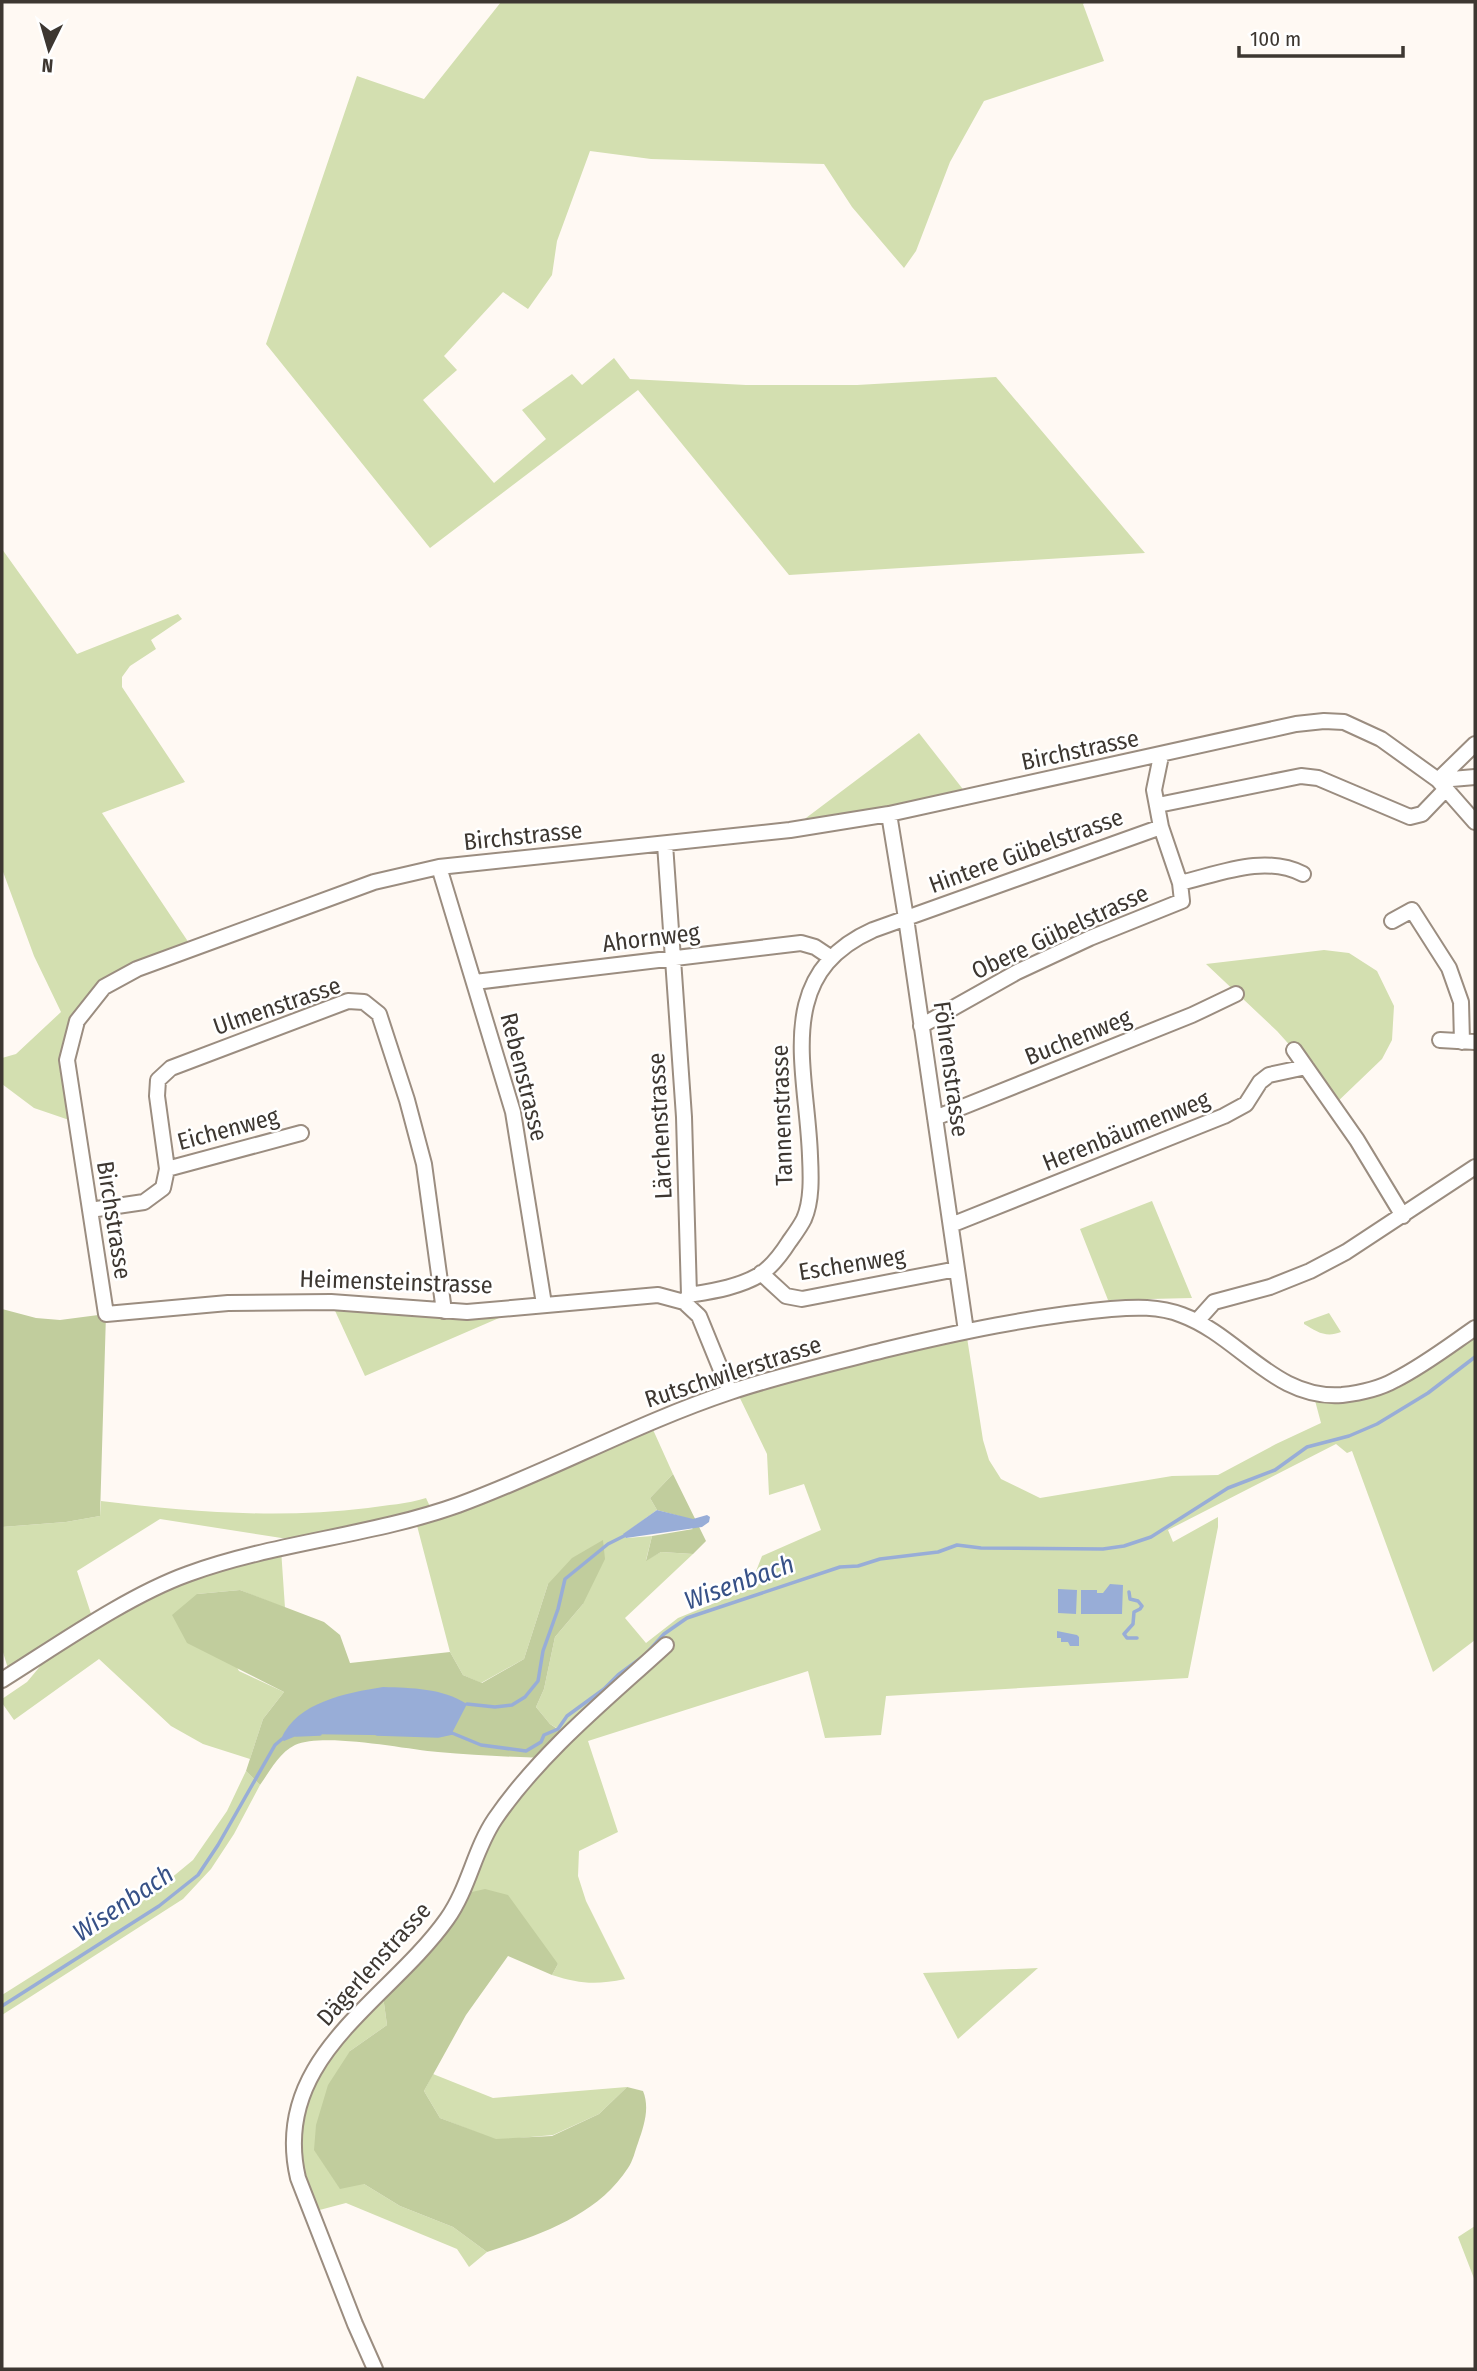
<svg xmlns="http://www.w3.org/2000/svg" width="1477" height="2371" viewBox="0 0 1477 2371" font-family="'Fira Sans Condensed',sans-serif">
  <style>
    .green { fill: #d3dfb0 }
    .forest { fill: #c1cd9d }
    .water { fill: #98add7 }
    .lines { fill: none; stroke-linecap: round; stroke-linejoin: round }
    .stream { stroke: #98add7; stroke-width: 3.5 }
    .minor-casing { stroke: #9b8d80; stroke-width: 18 }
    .minor { stroke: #fff; stroke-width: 14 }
    .labels { text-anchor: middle; stroke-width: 5; stroke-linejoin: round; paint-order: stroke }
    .street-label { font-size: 24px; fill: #3d3731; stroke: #fff }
    .water-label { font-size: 26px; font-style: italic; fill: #375187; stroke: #fff }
  </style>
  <rect width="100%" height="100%" fill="#fff9f3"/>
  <path class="green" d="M501 2H1085L1083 4 1104 61 984 101 950 162 916 251 904 268 852 207 824 164 651 159 590 151 557 241 552 275 528 309 503 292 444 356 457 370 423 400 494 483 546 439 522 410 572 374 582 385 614 358 630 379 746 385H857L996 377 1145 553 789 575 638 390 430 548 266 344 357 76 424 99Z
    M2 549 77 654 178 614 182 619 151 640 156 649 130 666 122 677V687L185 782 102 813 193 949 104 987 77 1021 67 1060 75 1122 34 1108 2 1084V1058L16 1054 61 1012 34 956 2 869Z
    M919 733 969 797 790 830Z
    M1324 950 1349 953 1377 971 1394 1006 1392 1040 1382 1059 1333 1106 1294 1050 1277 1031 1206 964Z
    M1152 1201 1192 1298 1108 1300 1080 1229Z
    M331 1302 444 1311 529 1305 365 1376Z
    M1329 1313 1341 1332C1326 1338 1317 1332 1304 1324V1322Z
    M1475 1328V1640L1433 1672 1352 1451 1347 1453 1336 1444 1168 1530 1173 1542 1218 1517V1527L1188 1678 886 1696 881 1735 825 1738 808 1671 588 1741 618 1832 579 1851 578 1876 586 1901 625 1979C596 1985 580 1984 552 1975L558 1964 463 1894 480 1847 568 1735 550 1724 536 1707 544 1689 555 1637 583 1604 548 1584 524 1659 481 1683 463 1675 450 1652 415 1518 294 1546 288 1539 160 1519 77 1571 94 1623 184 1575 281 1549 285 1608 240 1590 197 1594 239 1671 284 1692 263 1719 250 1759 203 1744 171 1726 99 1659 14 1720 2 1703V1699L27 1682 42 1664 39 1658 10 1675 2 1649V1527L66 1522 100 1516 101 1501C190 1512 278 1519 368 1508 387 1505 407 1504 426 1498L433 1513 650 1423 673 1474 650 1498 657 1510 624 1534V1536L627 1538 652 1536 646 1560 661 1552 693 1554 625 1618 646 1643 678 1618 749 1589 762 1556 821 1530 804 1484 769 1495 767 1454 736 1390 966 1331 983 1440 989 1460 1001 1479 1040 1498 1172 1476 1218 1475 1276 1444 1321 1423 1313 1393H1357Z
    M246 1771 260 1785 234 1834 211 1869 183 1899 2 2015V1995L78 1947 147 1898 193 1860 227 1811Z
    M1038 1968 958 2039 923 1973Z
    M382 1989 387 2025 350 2051 364 2184 400 2206 453 2227 487 2252 469 2267 457 2249 346 2203 312 2212 298 2178 303 2093Z
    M433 2074 493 2098 627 2087 599 2114 553 2135 496 2140 440 2118 424 2091Z
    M1475 2226V2281L1458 2237Z"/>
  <path class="forest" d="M2 1309 36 1318 60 1320 106 1314 100 1516 66 1522 2 1527Z
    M673 1474 706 1541 693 1554 661 1552 646 1561 652 1536 693 1529 679 1516 657 1510 650 1498Z
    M603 1540 605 1559 583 1604 555 1637 544 1689 536 1707 550 1724 568 1736 545 1758C510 1757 474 1755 438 1752 404 1749 324 1732 295 1745 279 1753 270 1771 260 1785L246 1771 263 1719 284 1692 187 1643 172 1615 197 1594 240 1590 324 1622 340 1635 350 1663 450 1652 463 1675 482 1683 524 1659 548 1584 572 1558Z
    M485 1889 508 1895 558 1964 552 1975 508 1956 466 2015 424 2091 440 2118 496 2139 552 2136 599 2114 627 2087 643 2091C650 2108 644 2126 638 2143 635 2151 633 2161 628 2168 597 2216 539 2235 487 2252L453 2227 400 2206 364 2184 340 2189 314 2150 316 2125 328 2085 350 2051 387 2025 382 1989 463 1894Z"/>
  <path class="water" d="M657 1510 693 1519 707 1515 710 1517 709 1522 702 1527 626 1538 623 1534Z
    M1110 1584 1123 1585 1122 1614H1081V1590H1097V1593H1103Z
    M1058 1589 1077 1590 1076 1614 1058 1613Z
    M1057 1631 1077 1635 1079 1637V1646H1070L1068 1642H1061V1638H1057Z
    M383 1687C412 1688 442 1688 467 1704L452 1733 438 1736 301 1734 284 1741 281 1739C297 1702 346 1693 383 1687Z"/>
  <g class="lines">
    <path class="stream" d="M1129 1592 1130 1599 1138 1601 1142 1606 1140 1609 1134 1612 1133 1624 1124 1634 1127 1638H1137
      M467 1704 495 1707 512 1705 525 1697 538 1681 543 1651 558 1609 565 1579 608 1544 624 1536
      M377 1734 438 1736 452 1733 481 1745 526 1751 541 1742 544 1735 558 1729 567 1716 604 1689 618 1675 645 1655 664 1634 687 1618 840 1567 858 1566 880 1559 938 1552 957 1545 981 1548 1103 1549 1124 1546 1151 1537 1228 1488 1275 1470 1307 1447 1349 1436 1377 1424 1428 1393 1475 1357
      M296 1735 320 1734
      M2 2006 159 1906 198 1875 218 1845 275 1745 282 1739"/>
    <defs>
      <path id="minor" d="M1438 780 1475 744
        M1440 780 1475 777
        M1158 805 1301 776 1318 778 1410 817 1422 814 1445 790
        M889 814 906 918 966 1331
        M665 844 684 1117 689 1295 684 1302 699 1316 730 1392
        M439 867 513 1112 544 1304
        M1180 883C1219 874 1264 854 1303 874
        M1392 921 1412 910 1449 968 1461 1002 1462 1042
        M475 982 801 943 815 947 830 957
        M921 1026 1017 972 1090 938 1182 901 1180 883 1161 827 1154 790 1161 756
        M1440 1040 1475 1042
        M1294 1050 1357 1140 1403 1216
        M935 1118 1192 1015 1236 994
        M167 1169 301 1133
        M90 1210 144 1202 163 1188 167 1169 157 1096 158 1080 171 1068 348 1001 364 1002 379 1014 407 1100 424 1164 444 1311
        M951 1225 1224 1116 1246 1104 1260 1082 1269 1075 1306 1067
        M761 1273 786 1296 802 1299 957 1269
        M689 1295C713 1291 740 1287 761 1274 772 1266 782 1253 789 1242 794 1235 800 1227 804 1219 812 1201 811 1176 810 1156 807 1069 772 975 873 930L1161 827
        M684 1302 658 1295 467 1312 331 1302 228 1303 106 1314 67 1060 77 1021 104 987 137 969 374 882 439 867 790 830 889 814 1296 724 1324 721 1344 722 1381 739 1438 780 1475 822
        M1197 1321 1214 1302 1270 1287 1310 1271 1346 1252 1475 1167
        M2 1680C58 1645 127 1596 188 1574 276 1542 371 1536 458 1505 551 1471 637 1423 730 1392 781 1375 833 1363 884 1350 959 1332 1034 1316 1111 1309 1135 1307 1159 1306 1182 1315 1239 1336 1275 1400 1342 1395 1360 1393 1379 1389 1395 1380 1423 1366 1449 1346 1475 1328
        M375 2369 355 2324 298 2178C270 2058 388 2002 447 1919 469 1888 474 1850 495 1819 541 1752 607 1699 666 1645"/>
    </defs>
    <use href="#minor" class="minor-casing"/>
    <use href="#minor" class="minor"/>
  </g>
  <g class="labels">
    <g class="street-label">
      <text transform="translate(1080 750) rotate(-12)" y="8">Birchstrasse</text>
      <text transform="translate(523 836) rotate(-6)" y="8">Birchstrasse</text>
      <text transform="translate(1026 851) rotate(-20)" y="8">Hintere Gübelstrasse</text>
      <text transform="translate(1060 932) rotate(-25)" y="8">Obere Gübelstrasse</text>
      <text transform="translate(651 938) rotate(-7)" y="8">Ahornweg</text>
      <text transform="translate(277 1006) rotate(-19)" y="8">Ulmenstrasse</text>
      <text transform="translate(1078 1037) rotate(-22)" y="8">Buchenweg</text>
      <text transform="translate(951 1069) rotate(82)" y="8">Föhrenstrasse</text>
      <text transform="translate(524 1077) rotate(76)" y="8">Rebenstrasse</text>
      <text transform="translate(782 1115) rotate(-92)" y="8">Tannenstrasse</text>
      <text transform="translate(660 1126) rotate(-93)" y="8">Lärchenstrasse</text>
      <text transform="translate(228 1129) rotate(-15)" y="8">Eichenweg</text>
      <text transform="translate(1126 1131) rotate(-22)" y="8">Herenbäumenweg</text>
      <text transform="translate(114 1220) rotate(81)" y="8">Birchstrasse</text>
      <text transform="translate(852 1264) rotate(-9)" y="8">Eschenweg</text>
      <text transform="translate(396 1282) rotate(2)" y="8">Heimensteinstrasse</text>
      <text transform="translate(733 1372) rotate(-18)" y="8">Rutschwilerstrasse</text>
      <text transform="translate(374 1964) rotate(-48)" y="8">Dägerlenstrasse</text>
    </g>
    <g class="water-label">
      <text transform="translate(739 1582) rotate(-20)" y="9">Wisenbach</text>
      <text transform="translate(123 1903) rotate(-34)" y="9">Wisenbach</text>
    </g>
  </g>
  <rect width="1477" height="2371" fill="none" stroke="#3d3731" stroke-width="7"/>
  <g transform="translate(49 49) rotate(185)" stroke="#ffffff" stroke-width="5" paint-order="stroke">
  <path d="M0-5L12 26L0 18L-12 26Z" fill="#3d3731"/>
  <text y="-10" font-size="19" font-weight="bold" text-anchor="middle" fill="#3d3731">N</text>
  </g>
  <path d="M1239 46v10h164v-10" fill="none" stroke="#3d3731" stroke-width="3.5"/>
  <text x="1250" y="46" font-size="21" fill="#3d3731" stroke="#ffffff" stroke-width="5" paint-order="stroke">100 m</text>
</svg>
